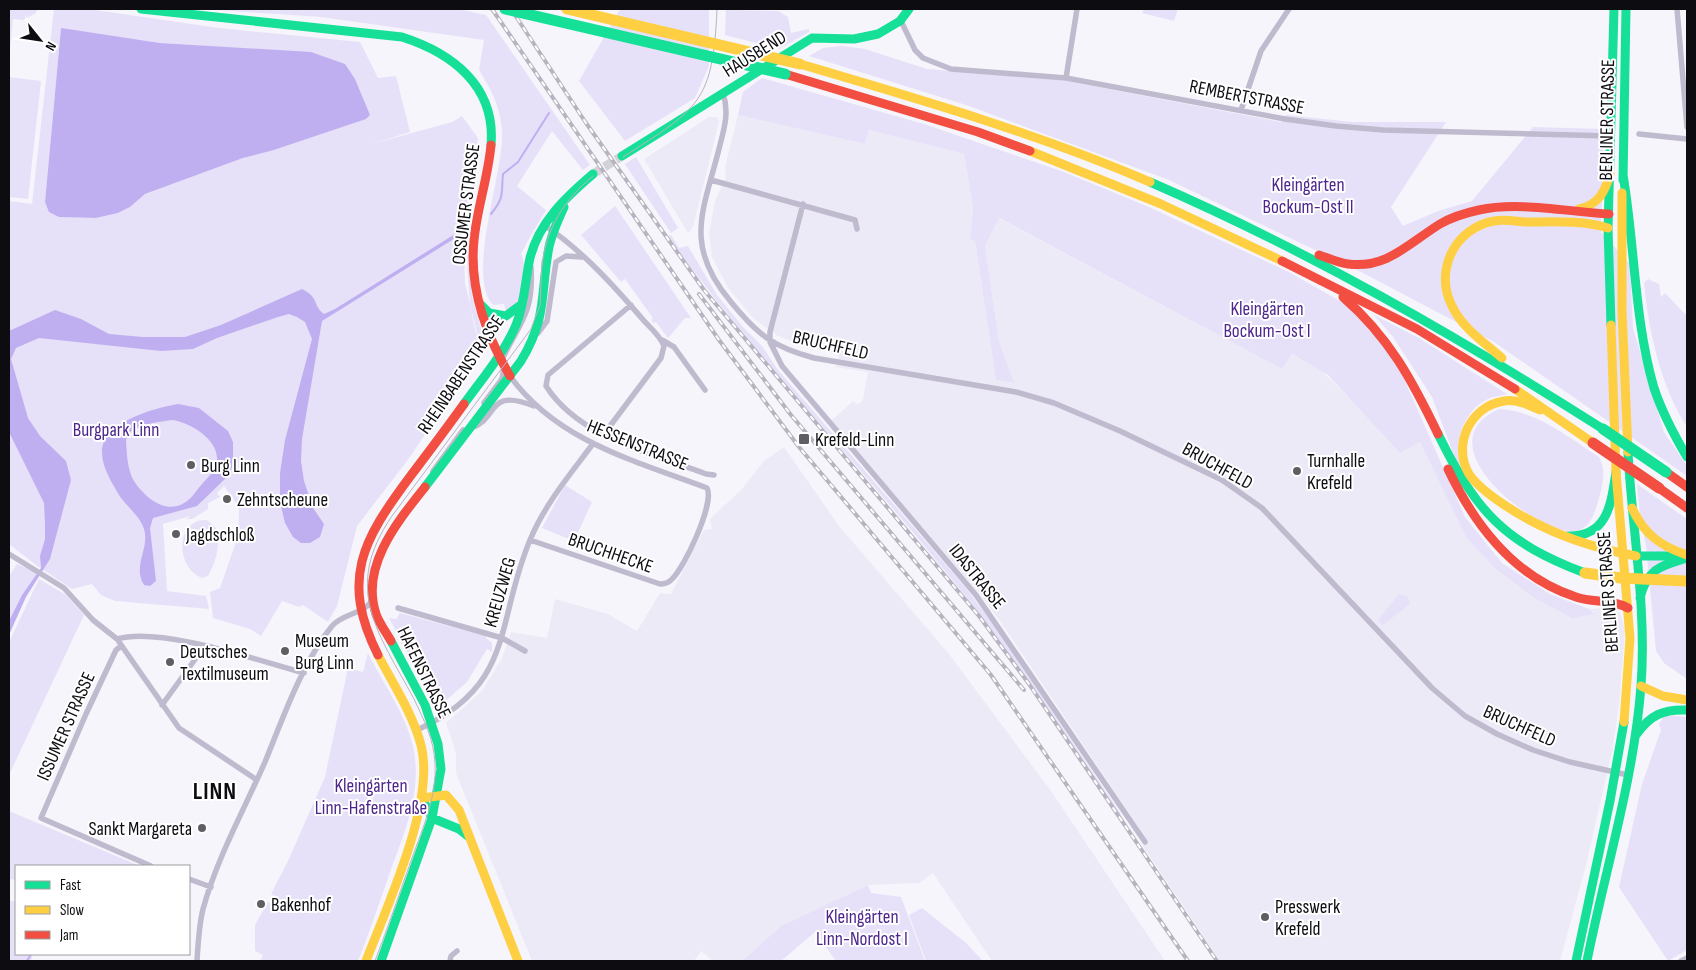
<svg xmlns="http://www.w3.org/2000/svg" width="1696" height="970" viewBox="0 0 1696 970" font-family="'Sofia Sans Condensed',sans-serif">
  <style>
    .built { fill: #edeaf7 }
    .green { fill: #e6e1f9; fill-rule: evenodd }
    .water { fill: #c0aff0; fill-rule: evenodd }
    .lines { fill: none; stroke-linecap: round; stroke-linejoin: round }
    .stream { stroke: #c0aff0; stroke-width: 2 }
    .secondary-tunnel { stroke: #d3d2d8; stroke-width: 9; stroke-dasharray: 9 4.5; stroke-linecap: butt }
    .street { stroke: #bfbacd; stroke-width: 5.5 }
    .fast { stroke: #16e098; stroke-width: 9 }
    .slow { stroke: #ffcf43; stroke-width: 9 }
    .jam { stroke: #f24e42; stroke-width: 9 }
    .tram { stroke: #b7b4c0; stroke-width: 1 }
    .rail-casing { stroke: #b7b4c0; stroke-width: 4 }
    .rail { stroke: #fff; stroke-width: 2; stroke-dasharray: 5.5; stroke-linecap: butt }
    .fast-bridge { stroke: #16e098; stroke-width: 11 }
    .slow-bridge { stroke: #ffcf43; stroke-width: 11 }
    .jam-bridge { stroke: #f24e42; stroke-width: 11 }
    .poi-dot { fill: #5f5e63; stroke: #fff; stroke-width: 2 }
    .labels { text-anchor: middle; stroke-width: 4; stroke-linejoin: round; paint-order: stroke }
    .street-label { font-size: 19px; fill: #0d0c11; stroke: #fff }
    .park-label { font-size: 19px; fill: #4d258c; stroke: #fff }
    .poi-label { font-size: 19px; fill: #0d0c11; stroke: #fff; text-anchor: start }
    .district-label { font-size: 24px; font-weight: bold; letter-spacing: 1px; fill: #0d0c11; stroke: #fff }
  </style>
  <rect width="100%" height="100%" fill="#f6f5fb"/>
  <path class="built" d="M738 115 865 144 869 130 964 154 973 208 970 240 975 241 996 380 1013 383 999 341 985 246 998 218 1282 369 1291 354 1322 371 1371 420 1400 453 1420 441 1466 537 1533 597 1595 613 1589 609 1607 608 1620 613 1625 630 1619 705 1612 752 1586 865 1560 961H1220L1144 848 1139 828 1002 624 979 593 831 421 853 401 858 405 863 399 868 372 836 367 839 355 801 345 778 336 754 319 728 288 712 257 709 234 715 201 726 177 725 167Z
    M709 117H717L719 122 693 227 688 233 644 159Z
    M784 447 839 526 949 654 1051 791 1165 961H992L933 873 919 883 868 885 781 926 742 961H713L701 951 694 961H532L456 773V753L446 723 482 691 502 658 511 632 547 638 555 599 608 614 637 631 660 593 671 594 704 530 712 529 710 519 741 490 764 461Z"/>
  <path class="green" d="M9 9H37L36 13 23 20 13 19 9 62Z
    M54 9H88L219 28 360 42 378 78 396 76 410 132 372 144 452 122 462 116 478 138 463 228 465 283 480 346 476 360 407 461 357 526 337 606 328 622 303 605 299 607 282 601 261 636 250 629 213 618 210 592 220 588 238 536 239 513V507L224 486 217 493 220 497 208 503V509L192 519H187L190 516 163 524 167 591 206 596 209 609 115 601 101 595 92 584 72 589 36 565 9 544V201L32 204ZM61 29 160 43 236 48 369 115 365 119 274 150 243 158 145 194 130 207 118 213 96 218 59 217 45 202Z
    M202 9H458L486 15 590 165 583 170 552 131 517 186 546 210 530 237 528 235 530 237 521 254C527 264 524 296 516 306 514 309 509 311 506 313L504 304 493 305C465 275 505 170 502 131 500 106 492 91 479 70L484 40 321 17Z
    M620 9H709V66L695 98 625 141 579 81Z
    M1144 9H1178L1174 21 1142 13Z
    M726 10 778 11 788 17 791 33 809 29V32L779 49 725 35Z
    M842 46 865 49 927 69 1061 80 1281 122 1286 115 1352 122H1446L1391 207 1403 226 1438 211 1472 201 1533 127 1604 129 1601 232 1630 264 1633 328 1664 432 1687 466V476L1494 342 1363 273 1169 180 969 106 809 56 823 48Z
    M9 77 41 81 28 199 9 197Z
    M762 78 924 124 1064 172 1149 207 1289 272 1345 304 1378 338 1400 370 1465 517 1502 563 1550 594 1589 609 1595 614 1572 618 1533 597 1496 569 1466 537 1420 442 1400 453 1328 375 1292 354 1282 369 999 218 985 246 999 341 1014 383 996 380 975 241 970 240 973 208 964 154 869 130 865 144 738 115 743 92Z
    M636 157 678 228 671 233 625 164Z
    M615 206 691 318H685L668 338 656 322 654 323 651 320 653 318 625 279 621 282 581 235Z
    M671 235 679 248 688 246 717 295 743 327 762 346 778 370 966 588 996 628 1121 814 1119 815C1068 740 1019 663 962 592 866 472 759 361 668 237Z
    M469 249 472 297 486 346 484 348C470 334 467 273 467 252Z
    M1648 279 1659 284 1661 297 1665 293 1687 316V427C1660 385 1649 332 1644 283Z
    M1374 315 1419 338 1507 394C1501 396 1493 396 1488 399 1465 409 1452 443 1461 465L1457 463 1432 397 1393 337Z
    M1499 409C1538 411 1568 437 1599 457 1607 470 1602 488 1598 502 1594 513 1592 524 1580 530 1550 544 1416 447 1499 409Z
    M1637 484 1687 519V679L1664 663 1656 651 1646 546 1640 515Z
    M565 485 592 502 574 541 542 528Z
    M207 520 216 528C221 545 216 562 208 576L202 578C174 567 176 518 207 520Z
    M17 564 38 573 22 595 9 621V576Z
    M39 579 66 595 84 615 9 775V642Z
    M1399 594 1408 596 1410 604 1383 625 1378 620Z
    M400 613 486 636V638L492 643V652L487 649 467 682 443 703 446 709 441 712 439 711 389 618 396 619Z
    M368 653C383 683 405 713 413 746 423 792 404 833 389 875 379 904 369 933 358 961H260L263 955 255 951V925L268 902 271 903 275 896 271 894 288 861 325 777 348 668 363 672Z
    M1500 713 1514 728 1521 732 1520 735 1486 719 1492 714Z
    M1665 715 1687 717V950L1668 961 1619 887 1642 784 1661 730 1659 724Z
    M9 811 140 866H16V880L9 879Z
    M868 885 871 893 901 897 925 961H836L815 932 781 961H742L781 926Z
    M9 900 16 902V954H33L31 961H9Z
    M922 908 966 943 983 961H926L909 915Z"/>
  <path class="water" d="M61 28 160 43 311 52 345 64 355 79 370 115 366 119 274 150 243 158 145 194 130 207 118 213 96 218 59 217 49 212 45 202Z
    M463 229 465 232 322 321 302 439 301 461 304 481 313 508 324 524 320 537 310 543H301L293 537 285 523 280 502V473L285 440 312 339 305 322 297 317 289 314 278 317 217 338 193 349 161 351 39 338 16 348 11 359 28 418 40 436 66 461 71 480 50 559 26 597 9 635V621L22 595 41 568 40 556 45 539V524L44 503 9 432V331L55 310 81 319 109 334 143 337H185L221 325 302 289C320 298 312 305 324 314L335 309Z
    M178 404 199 408 228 431 233 442V465L228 476 197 506 153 518 150 528 156 581 150 586 144 585C132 566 150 548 144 529 140 516 127 507 119 495 112 483 102 467 102 453 101 422 155 408 178 404ZM173 420C191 423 219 440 217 461 216 470 208 477 203 483 197 489 192 499 184 503 166 514 147 499 136 484 130 476 128 465 127 455 127 449 125 442 127 436 133 425 162 421 173 420Z"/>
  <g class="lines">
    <path class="stream" d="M491 214C505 197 501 193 503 174L518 162 549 113
      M27 961 31 954"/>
    <path class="secondary-tunnel" d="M593 174 622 156"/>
    <path class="street" d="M1677 9 1687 127
      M901 21 915 50 923 58 951 69 1066 78 1285 119 1336 126 1383 130 1611 136
      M1066 78 1077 9
      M723 93C729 111 725 126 720 145 704 210 682 244 731 302 758 335 773 347 814 358L1016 392 1054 403 1120 431 1222 480 1262 508 1432 688 1465 716 1497 734 1533 750 1570 762 1628 775
      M1241 110 1261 51 1289 9
      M1639 134 1687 139
      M711 180 855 220 857 229
      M803 204 770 332V342L782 366 976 595 1145 842
      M544 225C582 250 615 287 645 322 652 329 660 336 664 346L661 358 604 434
      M631 305 548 375 546 386C579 438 653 454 706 474L714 475
      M538 333 547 321 556 262 566 256 582 257
      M662 340 674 347 705 390
      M501 362C519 322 534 315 531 267
      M510 376C557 441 635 461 707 488 715 503 684 569 671 580 668 583 665 584 660 584L530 540
      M484 403 502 379 504 368
      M471 428C499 419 486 387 534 406
      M433 471 463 430
      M9 554 64 588 93 620 117 639 179 728 257 780
      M398 608 502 638 525 651
      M117 639C159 626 260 661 304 673
      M120 647 116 650 86 714 41 818 151 866
      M162 705 204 647
      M417 730C516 685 495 623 530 540 545 504 569 476 592 445
      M189 879 211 887
      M197 961C198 944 199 925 203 909 217 858 244 810 265 762 283 718 302 663 332 626 343 613 362 615 373 600
      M450 961 451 956 457 951
      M1681 961 1687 958"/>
    <path class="fast" d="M141 9 402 37C452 53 496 86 491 145
      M622 156 812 38 854 39 878 34 900 21 909 9
      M1623 175C1635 245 1634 319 1654 388 1662 412 1674 435 1687 457
      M1623 180 1626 9
      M1150 182C1309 251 1457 336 1603 429
      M481 305 489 313 506 316 522 304
      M1611 325 1608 228 1614 9
      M464 404C482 379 504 353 516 325 525 303 525 280 530 258 539 222 566 197 593 174
      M1438 434C1476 511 1503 542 1585 573
      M425 487 521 361C548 316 540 294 549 247 552 233 558 220 564 207
      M1568 536C1608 537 1611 504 1616 472
      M1636 556H1680
      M1640 598C1647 569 1660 566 1687 558
      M1636 735C1650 715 1663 709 1687 710
      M422 798 432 818 459 829 469 837
      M381 961 432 818 441 769 438 744 425 705 391 641
      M1576 961 1610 801 1624 722
      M1587 961C1605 870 1634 779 1641 686 1647 608 1632 529 1628 452"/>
    <path class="slow" d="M800 64C919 99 1036 133 1150 182
      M1030 151 1161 204 1282 261
      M1622 193V310L1628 452
      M1579 209C1598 205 1605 192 1610 174
      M1611 325 1616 472 1630 638 1624 722
      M1502 358C1484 342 1463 329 1452 306 1434 272 1454 228 1494 221 1503 219 1515 221 1525 222 1553 222 1581 220 1608 228
      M1515 389 1593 443
      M1540 410C1529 405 1516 399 1504 401 1470 406 1452 445 1469 474 1477 486 1491 496 1503 504 1544 532 1587 547 1636 556
      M1632 508C1644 534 1660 546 1687 555
      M1641 686 1663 696 1687 700
      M422 798 446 795 459 810 518 961
      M366 961C387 906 436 802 421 745 412 712 393 684 378 655"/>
    <path class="jam" d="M785 74 978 132 1030 151
      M491 145C488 178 477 208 474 240 469 288 486 335 510 376
      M1319 255C1328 258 1339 263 1348 264 1387 269 1409 243 1440 224 1452 217 1465 213 1479 210 1518 201 1569 212 1609 214
      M1282 261 1417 329 1515 389
      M1343 297C1389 337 1412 380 1438 434
      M1448 469C1475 526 1514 577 1576 597 1593 603 1612 599 1628 608
      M1666 472 1687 487
      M1659 488 1687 508
      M391 641C386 632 379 623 376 614 360 566 398 521 425 487
      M378 655C340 579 363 540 409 478 428 453 446 429 464 404"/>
    <path class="tram" d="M623 157C699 108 713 103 717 9
      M542 266C546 228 564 200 593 176
      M375 961C388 927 400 892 412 858 423 827 437 797 435 763 434 740 424 720 414 699 378 632 342 589 392 516L531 329 540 305 542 261"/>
    <defs>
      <path id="rail" d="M492 9 719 340 799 447 991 675 1188 961
        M511 9 586 123 704 290 979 616 1029 684 1217 961
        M699 294 791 415 1024 690"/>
    </defs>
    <use href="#rail" class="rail-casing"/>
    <use href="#rail" class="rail"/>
    <path class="fast-bridge" d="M505 9 785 74
      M1603 429 1666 472"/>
    <path class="slow-bridge" d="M567 9 800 64
      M1585 573 1621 578 1686 581"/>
    <path class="jam-bridge" d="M1593 443 1659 488"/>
  </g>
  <g class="poi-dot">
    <rect x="798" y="433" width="12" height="12" rx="2.5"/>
    <circle cx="191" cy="465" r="5"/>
    <circle cx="1297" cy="471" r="5"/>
    <circle cx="227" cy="499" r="5"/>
    <circle cx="176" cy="534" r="5"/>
    <circle cx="285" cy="651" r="5"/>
    <circle cx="170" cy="662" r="5"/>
    <circle cx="202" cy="828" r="5"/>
    <circle cx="261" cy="904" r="5"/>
    <circle cx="1265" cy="917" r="5"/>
  </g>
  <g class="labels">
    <g class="street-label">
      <text transform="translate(754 53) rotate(-32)" y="7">HAUSBEND</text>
      <text transform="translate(1247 96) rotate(11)" y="7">REMBERTSTRASSE</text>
      <text transform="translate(1606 120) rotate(-89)" y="7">BERLINER STRASSE</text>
      <text transform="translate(465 204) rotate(-83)" y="7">OSSUMER STRASSE</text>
      <text transform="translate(831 344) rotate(13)" y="7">BRUCHFELD</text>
      <text transform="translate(460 374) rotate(-56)" y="7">RHEINBABENSTRASSE</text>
      <text transform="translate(638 444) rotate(22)" y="7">HESSENSTRASSE</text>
      <text transform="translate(1218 465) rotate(29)" y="7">BRUCHFELD</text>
      <text transform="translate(611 552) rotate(19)" y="7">BRUCHHECKE</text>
      <text transform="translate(978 576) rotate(51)" y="7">IDASTRASSE</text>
      <text transform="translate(499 592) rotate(-74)" y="7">KREUZWEG</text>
      <text transform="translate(1607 592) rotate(-94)" y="7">BERLINER STRASSE</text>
      <text transform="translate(425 672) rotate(64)" y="7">HAFENSTRASSE</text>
      <text transform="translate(1520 725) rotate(24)" y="7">BRUCHFELD</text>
      <text transform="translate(65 726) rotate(-66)" y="7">ISSUMER STRASSE</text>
    </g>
    <g class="park-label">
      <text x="1308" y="191">Kleingärten<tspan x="1308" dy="22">Bockum-Ost II</tspan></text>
      <text x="1267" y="315">Kleingärten<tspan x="1267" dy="22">Bockum-Ost I</tspan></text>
      <text x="116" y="436">Burgpark Linn</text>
      <text x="371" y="792">Kleingärten<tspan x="371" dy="22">Linn-Hafenstraße</tspan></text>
      <text x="862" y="923">Kleingärten<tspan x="862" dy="22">Linn-Nordost I</tspan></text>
    </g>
    <g class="poi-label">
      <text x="815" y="446">Krefeld-Linn</text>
      <text x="1307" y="467">Turnhalle<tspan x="1307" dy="22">Krefeld</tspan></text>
      <text x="201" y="472">Burg Linn</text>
      <text x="237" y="506">Zehntscheune</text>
      <text x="186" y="541">Jagdschloß</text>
      <text x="295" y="647">Museum<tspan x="295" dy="22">Burg Linn</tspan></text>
      <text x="180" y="658">Deutsches<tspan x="180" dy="22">Textilmuseum</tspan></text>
      <text x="192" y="835" text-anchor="end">Sankt Margareta</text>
      <text x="271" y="911">Bakenhof</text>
      <text x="1275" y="913">Presswerk<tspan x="1275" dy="22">Krefeld</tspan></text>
    </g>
    <g class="district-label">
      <text x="215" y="799">LINN</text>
    </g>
  </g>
  <rect width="1696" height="970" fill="none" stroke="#0d0c11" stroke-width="20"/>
  <rect x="15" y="865" width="175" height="90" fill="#ffffff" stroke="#9e9ea0"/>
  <rect x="25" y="881" width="25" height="8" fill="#16e098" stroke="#9e9ea0"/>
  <text x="60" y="890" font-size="15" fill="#0d0c11">Fast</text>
  <rect x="25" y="906" width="25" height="8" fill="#ffcf43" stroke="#9e9ea0"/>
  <text x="60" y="915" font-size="15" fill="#0d0c11">Slow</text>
  <rect x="25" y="931" width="25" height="8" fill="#f24e42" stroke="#9e9ea0"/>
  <text x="60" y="940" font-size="15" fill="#0d0c11">Jam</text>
  <g transform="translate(40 40) rotate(120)" stroke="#ffffff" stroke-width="4" paint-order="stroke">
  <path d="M0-4L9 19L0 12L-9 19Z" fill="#0d0c11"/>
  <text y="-8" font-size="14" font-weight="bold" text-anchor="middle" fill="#0d0c11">N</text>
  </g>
</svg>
